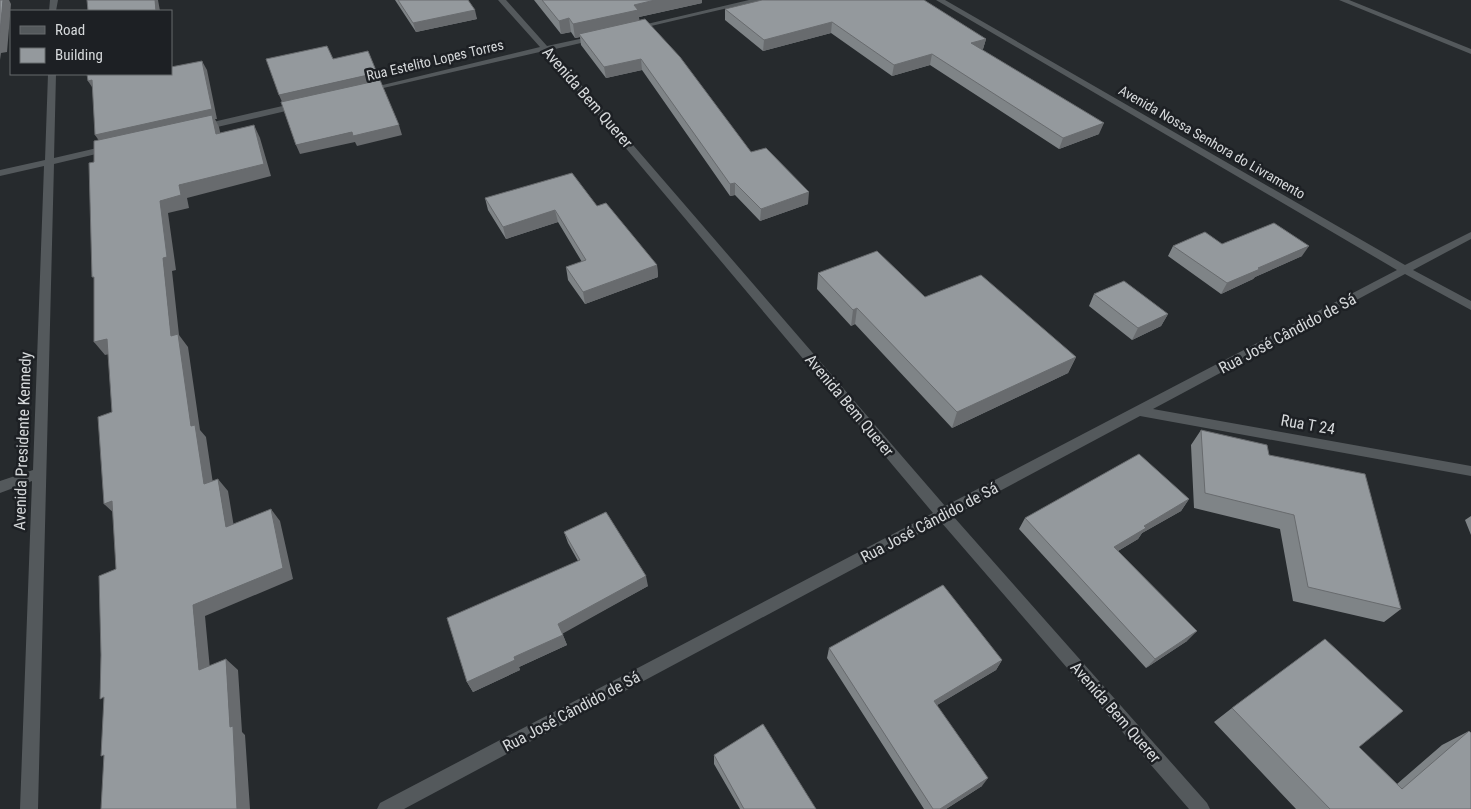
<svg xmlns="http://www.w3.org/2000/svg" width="1471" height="809" viewBox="0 0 1471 809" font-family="'Roboto Condensed',sans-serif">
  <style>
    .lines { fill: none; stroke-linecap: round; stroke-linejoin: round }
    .street { fill: #54595c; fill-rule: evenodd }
    .wall { fill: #7f8487 }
    .shaded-wall { fill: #686b6e }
    .building { fill: #94999d; stroke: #686b6e }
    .labels { text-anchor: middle; stroke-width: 5; stroke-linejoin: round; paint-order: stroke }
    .far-street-label { font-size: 14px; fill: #d6d9db; stroke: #1d2024 }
    .street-label { font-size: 16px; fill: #d6d9db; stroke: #1d2024 }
  </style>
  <rect width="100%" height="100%" fill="#262a2d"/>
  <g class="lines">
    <path class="street" d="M50 0H58L56 11H49Z
      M498 0H506L547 46 598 35V39L551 50 945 506 1397 270 936 0H945L1405 265 1471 232V239L1413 270 1471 301V310L1405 274 1153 409 1471 466V476L1140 416 953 516 1207 803 1210 809H1189L941 522 404 809H377L380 803 933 513 544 51 366 92 362 90 540 47Z
      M749 0H762L634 30 630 28Z
      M1339 0H1349L1471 49V54Z
      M48 74H56L54 158 110 145 115 148 113 150 54 164 38 809H20L32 481 0 493V481L33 470 44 166 0 176V170L45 160Z
      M300 102 303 103V107L200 131 196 128 200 125Z"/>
  </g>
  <path class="wall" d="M395 0H468L477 19 416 32Z
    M534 0H702V3L639 17V20L751 152 808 204 760 221 735 195 730 196 642 70 606 78 581 45 580 37 575 38 571 32 561 34Z
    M725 9 986 39 983 49 982 50 1099 134 1059 149 930 65 892 76 831 33 763 51 725 20Z
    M485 198 597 206 657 265 658 277 585 304 568 280 566 267 582 262 558 222 506 239 488 210Z
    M1222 244 1302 256 1255 277 1253 279 1221 294 1168 256 1173 246Z
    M818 273 925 297 1076 357 1068 373 952 428 855 324 851 326 817 289Z
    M1094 294 1168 314 1161 326 1132 340 1089 306Z
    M1201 430 1269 455 1401 609 1384 622 1293 601 1280 529 1194 508 1191 445Z
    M1189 499 1181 511 1142 533 1138 539 1118 551 1187 641 1146 668 1019 529 1025 518Z
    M1471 516V535L1465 520Z
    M564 532 648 586 562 633 567 645 519 667 520 670 473 692 467 682 578 561 568 543Z
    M829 648 1002 660 996 670 937 705 982 786 946 809H924L827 658Z
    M1232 708 1359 747 1397 784 1442 745 1469 731 1471 809H1296L1214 722Z
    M714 755 816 809H740L714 764Z"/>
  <path class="shaded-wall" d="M3 0H9L11 4 7 52 1 53 0 60V33Z
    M155 0H158L160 11H156Z
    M655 0H702V3L639 17 640 23 579 34 580 37 575 38 573 24 634 5Z
    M475 10 477 19 416 32 413 23Z
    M569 18 571 32 561 34 559 21Z
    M832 22 831 33 763 51 764 40Z
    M986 39 983 49 969 54 971 43Z
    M932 54 930 65 892 76 894 65Z
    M641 59 642 70 606 78 604 67Z
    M202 61 207 70 217 119H215L219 127 223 146 102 145 95 135Z
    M377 73 380 82 283 104 279 95Z
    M92 80 94 90 88 81Z
    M1104 123 1099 134 1059 149 1063 138Z
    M254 125 260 138 271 176 187 198 189 208 168 213 176 270 172 271 179 335 188 347 200 430 206 437 215 497 204 484 171 336 163 258 160 201Z
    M399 125 402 135 357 146 355 142 300 154 296 145 352 132Z
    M735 183V195L730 196V184Z
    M809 192 808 204 760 221 761 209Z
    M555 210 558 222 506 239 503 227Z
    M1309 246 1302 256 1255 277 1253 279 1221 294 1227 283 1258 268Z
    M657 265 658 277 585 304 583 292Z
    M857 308 855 324 851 326 853 310Z
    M1168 314 1161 326 1132 340 1138 328Z
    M107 339 118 352 105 355 94 342Z
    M1076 357 1068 373 952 428 957 412Z
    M218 479 228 491 236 539 226 527Z
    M1189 499 1181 511 1142 533 1138 539 1106 558 1114 547 1144 526Z
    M112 501 117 516 104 504Z
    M271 509 280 521 293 579 205 616 211 680 199 670 193 605Z
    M646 576 648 586 562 634 558 624Z
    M1197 631 1187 641 1146 668 1155 659Z
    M563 635 567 645 519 667 520 670 473 692 467 682 514 657Z
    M226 659 238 670 242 732 245 735 250 809H237L230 727Z
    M1002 660 996 670 929 710 934 701Z
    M988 778 982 786 946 809H940Z"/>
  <path class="building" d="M0 0H3L0 33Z
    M87 0H155L156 11H88Z
    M398 0H468L475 10 413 23Z
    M542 0H655L634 5 638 10 573 24 569 18 559 21Z
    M762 0H924L986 39 971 43 1104 123 1063 138 932 54 894 65 832 22 764 40 725 9Z
    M645 19 680 57 751 152 766 148 809 192 761 209 735 183 730 184 641 59 604 67 579 34Z
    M327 46 333 59 368 51 377 73 279 95 266 59Z
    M202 61 212 109 95 135 92 80 88 81 87 74H171V67Z
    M380 80 399 125 353 136 352 132 296 145 281 102Z
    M212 115 216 134 254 125 264 164 179 185 181 195 160 201 167 257 163 258 171 336 178 334 191 426 195 425 204 484 218 479 226 527 271 509 283 568 193 605 199 670 226 659 230 727 233 726 237 809H101L104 755 101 756 104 697 100 699 101 655 99 576 116 569 112 501 104 504 98 417 112 412 107 339 94 342V277H92L89 163 94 162V141Z
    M572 173 597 206 606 203 657 265 583 292 566 267 586 260 555 210 503 227 485 198Z
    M1274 223 1309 246 1258 268 1260 269 1227 283 1173 246 1205 232 1222 244Z
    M877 251 925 297 981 275 1076 357 957 412 857 308 853 310 818 273Z
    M1124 281 1168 314 1138 328 1094 294Z
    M1201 430 1267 445 1269 455 1365 474 1401 609 1308 587 1294 515 1205 493Z
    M1139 454 1189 499 1144 526 1146 528 1114 547 1197 631 1155 659 1025 518Z
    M606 512 646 576 558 624 563 635 514 657 515 660 467 682 447 618 580 560 564 532Z
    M943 585 1002 660 934 701 988 778 940 809H933L829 648Z
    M1325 639 1403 711 1359 747 1402 789 1469 731 1471 733V809H1330L1232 708Z
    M763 724 816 809H744L714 755Z"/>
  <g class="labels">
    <g class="far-street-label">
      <text transform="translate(435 60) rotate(-13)" y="5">Rua Estelito Lopes Torres</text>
      <text transform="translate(1212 142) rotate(30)" y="5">Avenida Nossa Senhora do Livramento</text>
    </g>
    <g class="street-label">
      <text transform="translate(588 97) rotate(49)" y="6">Avenida Bem Querer</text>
      <text transform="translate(1287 333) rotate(-28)" y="6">Rua José Cândido de Sá</text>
      <text transform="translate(850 405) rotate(50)" y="6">Avenida Bem Querer</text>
      <text transform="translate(1308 424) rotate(10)" y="6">Rua T 24</text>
      <text transform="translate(22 441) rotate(-88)" y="6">Avenida Presidente Kennedy</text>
      <text transform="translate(929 522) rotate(-28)" y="6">Rua José Cândido de Sá</text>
      <text transform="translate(571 711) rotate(-28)" y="6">Rua José Cândido de Sá</text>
      <text transform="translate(1116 712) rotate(49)" y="6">Avenida Bem Querer</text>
    </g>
  </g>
  <rect x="10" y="10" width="162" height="65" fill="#1d2024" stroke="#676a6d"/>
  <rect x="20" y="26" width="25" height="8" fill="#54595c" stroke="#676a6d"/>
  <text x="55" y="35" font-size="15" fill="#d6d9db">Road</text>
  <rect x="20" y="48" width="25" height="15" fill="#94999d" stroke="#676a6d"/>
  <text x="55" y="60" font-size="15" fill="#d6d9db">Building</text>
</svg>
